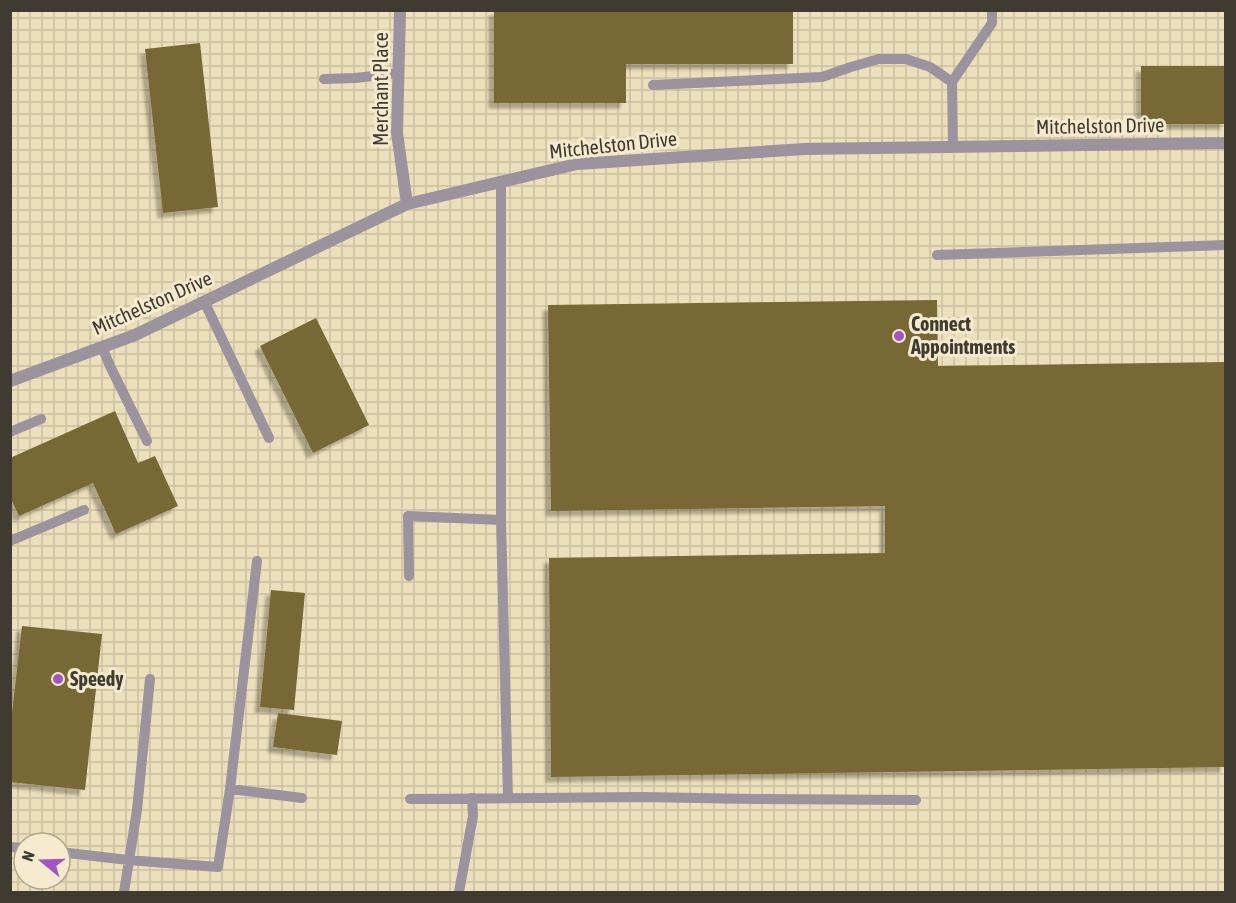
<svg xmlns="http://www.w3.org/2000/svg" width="1236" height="903" viewBox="0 0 1236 903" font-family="'Asap Condensed',sans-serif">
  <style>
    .industrial { fill: url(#industrial-grid); fill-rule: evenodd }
    .building { fill: #786735; filter: url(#shadow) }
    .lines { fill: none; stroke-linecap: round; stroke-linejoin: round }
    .service { stroke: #9b939e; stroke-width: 10 }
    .minor { stroke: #9b939e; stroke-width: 12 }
    .poi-dot { fill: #a353c4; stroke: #f6ebce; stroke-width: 2 }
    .labels { text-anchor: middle; stroke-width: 6; stroke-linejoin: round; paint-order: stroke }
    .street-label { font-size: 20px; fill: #3f3b30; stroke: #f6ebce }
    .poi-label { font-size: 20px; font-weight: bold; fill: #3f3b30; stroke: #f6ebce; text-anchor: start }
  </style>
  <defs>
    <pattern id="industrial-grid" width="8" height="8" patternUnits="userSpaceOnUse" patternTransform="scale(1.5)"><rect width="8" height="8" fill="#ecdfbb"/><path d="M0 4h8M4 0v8" fill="none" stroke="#cbc0a1"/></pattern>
    <filter id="shadow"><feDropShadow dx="-5.5" dy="5.5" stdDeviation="1.5" flood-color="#0004"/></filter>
  </defs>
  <rect width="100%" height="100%" fill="#f6ebce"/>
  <path class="industrial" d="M10 11H1225V892H11ZM24 843H60V879H24Z"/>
  <path class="building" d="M494 10H793V64H626V103H494Z
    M200 43 218 207 163 213 145 49Z
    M1141 66H1226V124H1141Z
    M937 300 938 366 1226 362V767L551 777 549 558 885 553V506L551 511 548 305Z
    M316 318 369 425 313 453 260 346Z
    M115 411 138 463 155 456 178 506 116 534 93 483 19 516 10 497V458Z
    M271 590 305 593 294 710 260 707Z
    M22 626 102 634 85 790 10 782V730Z
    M278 713 342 721 337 755 273 747Z"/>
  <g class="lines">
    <path class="service" d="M324 79 355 78 399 73
      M653 85 822 77 851 67 879 59H906L930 67 952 82
      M953 147 952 82 992 23V10
      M937 255 1226 245
      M204 301 269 438
      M102 347 110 366 147 441
      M10 432 41 419
      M501 520 508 798
      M10 541 84 510
      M409 576 408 516 501 520V182
      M230 789 257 561
      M410 799 642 797 753 799 916 800
      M10 847 24 848
      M60 852 128 860 218 867 230 789 302 798
      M124 892 137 810 150 679
      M459 892 473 816 472 798"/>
    <path class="minor" d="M400 10 397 133 407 204
      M10 381 135 335 407 204 577 164 804 149 1226 143"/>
  </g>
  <g class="poi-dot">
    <circle cx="899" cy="336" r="6"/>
    <circle cx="58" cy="679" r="6"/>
  </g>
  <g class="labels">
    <g class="street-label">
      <text transform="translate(381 89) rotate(-90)" y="7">Merchant Place</text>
      <text transform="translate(1100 126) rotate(-1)" y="7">Mitchelston Drive</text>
      <text transform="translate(613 145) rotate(-6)" y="7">Mitchelston Drive</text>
      <text transform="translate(152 303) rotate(-24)" y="7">Mitchelston Drive</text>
    </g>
    <g class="poi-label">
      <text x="911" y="331">Connect<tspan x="911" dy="23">Appointments</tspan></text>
      <text x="70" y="686">Speedy</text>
    </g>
  </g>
  <rect width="1236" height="903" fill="none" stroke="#3f3b30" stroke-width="24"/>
  <g transform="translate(42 861) rotate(289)"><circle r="28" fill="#f6ebce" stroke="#ada58f" stroke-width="1.5"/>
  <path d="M0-4.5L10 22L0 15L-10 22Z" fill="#a353c4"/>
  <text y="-9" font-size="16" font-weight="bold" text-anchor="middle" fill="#3f3b30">N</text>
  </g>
</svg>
